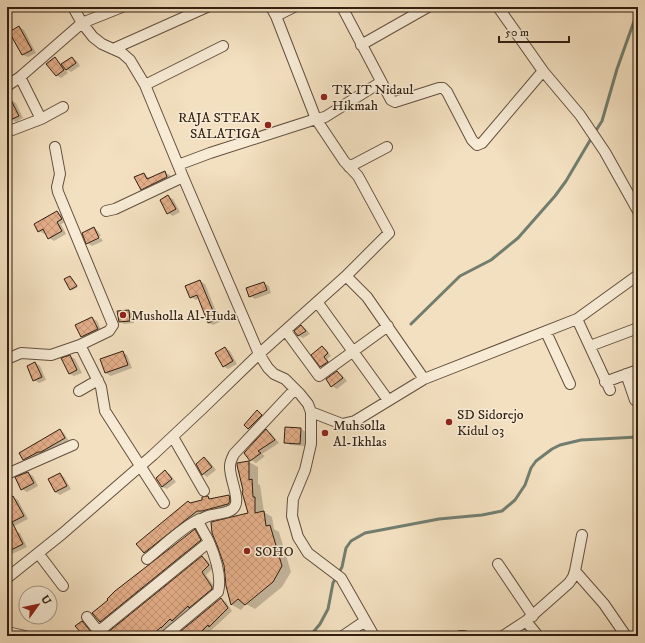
<svg xmlns="http://www.w3.org/2000/svg" width="645" height="643" viewBox="0 0 645 643" font-family="'IM FELL DW Pica',serif">
  <style>
    .shadow { fill: #0003 }
    .lines { fill: none; stroke-linecap: round; stroke-linejoin: round }
    .stream { stroke: #717e6f; stroke-width: 3 }
    .building { fill: url(#building-cross-hatch); stroke: #311f11 }
    .minor-casing { stroke: #624f3d; stroke-width: 12 }
    .minor { stroke: #f7ebd6; stroke-width: 10 }
    .poi-dot { fill: #8f2418; stroke: #f7ebd6; stroke-width: 1.5 }
    .labels { text-anchor: middle; stroke-width: 3; stroke-linejoin: round; paint-order: stroke }
    .poi-label { font-size: 14px; fill: #311f11; stroke: #f7ebd6; text-anchor: start }
  </style>
  <defs>
    <pattern id="building-cross-hatch" width="8" height="8" patternUnits="userSpaceOnUse"><rect width="8" height="8" fill="#e2ad88"/><path d="M0 0l8 8M0 8l8-8" fill="none" stroke="#c29474"/></pattern>
  </defs>
  <rect width="100%" height="100%" fill="#f3e0c0"/>
  <filter id="stains"><feTurbulence type="fractalNoise" baseFrequency=".005" numOctaves="4"/><feColorMatrix values="0 0 0 0 .2 0 0 0 0 .09 0 0 0 0 .02 0 0 0 .5 -.17"/></filter>
  <radialGradient id="worn" r=".72"><stop offset=".6" stop-color="#630" stop-opacity="0"/><stop offset="1" stop-color="#630" stop-opacity=".3"/></radialGradient>
  <path class="shadow" d="M19 27 24 30 36 53 28 57 23 55Z
    M72 58 77 61 80 66 71 72 65 69 68 73 61 78 56 75 55 59 62 65Z
    M11 100 16 103 23 118 16 122 11 119 7 110V102Z
    M165 173 170 175 172 180 146 192 141 189 144 174 148 177 150 179Z
    M168 197 173 199 180 212 173 216 168 213Z
    M57 212 62 215 66 222 61 224 66 234 54 241 49 238 46 232 44 234 39 231Z
    M94 228 98 231 101 236 89 241V243L101 238 103 241 92 246 87 243Z
    M70 277 78 287 73 290 71 289Z
    M200 281 205 284 216 311 221 314 224 320 213 325 209 323 199 298 196 300 191 297Z
    M264 283 269 286 271 293 255 299 250 296Z
    M129 311 134 314V323L124 324 120 321Z
    M92 318 97 321 102 332 87 339 82 336Z
    M302 326 306 329 310 334 303 338 299 336 296 331Z
    M322 347 326 349 331 356 327 359 331 364 325 369 321 366 313 355Z
    M225 348 230 351 237 364 228 369 223 366Z
    M122 352 127 355 132 368 111 376 106 373 102 360Z
    M70 356 75 359 82 373 74 376 70 374 63 359Z
    M35 363 40 366 46 380 39 383 34 380Z
    M337 372 342 375 347 381 337 389 332 386 327 380Z
    M258 411 266 418 253 431 246 425Z
    M286 428 301 429 306 432 305 446 290 445 285 442Z
    M60 430 64 433 69 441 46 454 29 462 24 459Z
    M266 431 271 433 279 443 262 454 265 456 256 463 251 460 245 453Z
    M204 458 209 461 216 470 207 477 203 474Z
    M249 462 258 467V484L260 485 264 512 272 517 274 529 279 532 291 572 282 587 255 609 246 604 241 610 232 605 226 586 249 514Z
    M165 472 170 474 176 482 167 489 162 487Z
    M28 473 33 476 38 486 27 492 22 489Z
    M60 474 64 477 71 489 60 495 55 492Z
    M229 496 234 499V504L208 514 149 555 145 552 188 502 192 504 203 501 208 497 212 499Z
    M13 497 18 500 28 519 12 527 7 522V500Z
    M195 530 200 533 205 543 105 624 100 622Z
    M15 531 20 533 27 547 12 554 7 550V535Z
    M202 557 207 560 213 568 206 575 217 590 166 629 159 636H109Z
    M221 599 226 602 232 611 205 636H177Z
    M82 623 87 625 95 636H85L76 626Z"/>
  <g class="lines">
    <path class="stream" d="M595 132 602 121 617 69 638 10
      M411 324 460 276 491 260 518 238 555 196 566 181 592 137
      M310 636 320 624 328 609 333 583 342 567 346 548 351 541 365 533 439 519 482 515 502 511 515 500 525 485 531 468 536 461 552 449 560 445 581 440 638 437"/>
  </g>
  <path class="building" d="M19 26 32 50 22 55 9 32Z
    M55 57 64 70 56 76 46 64Z
    M72 57 76 63 66 70 61 64Z
    M7 92 19 116 10 120 7 113Z
    M165 171 167 177 141 190 134 177 144 173 147 179Z
    M168 195 176 209 167 214 160 200Z
    M57 211 62 219 57 222 62 231 48 239 43 229 38 232 34 224Z
    M94 227 99 238 86 244 82 233Z
    M70 276 77 286 70 290 64 279Z
    M200 280 213 311 216 310 220 318 208 323 197 295 190 298 185 286Z
    M264 282 267 290 249 297 246 288Z
    M129 310 130 321 119 322 117 311Z
    M92 317 98 329 81 337 75 325Z
    M301 325 306 331 298 336 294 331Z
    M322 346 328 353 324 357 328 362 320 367 311 355Z
    M225 347 233 361 223 367 215 353Z
    M123 351 128 365 105 373 100 359Z
    M70 355 77 370 69 374 61 358Z
    M35 362 42 377 33 381 27 366Z
    M337 371 343 378 331 387 326 379Z
    M257 410 262 415 248 429 244 425Z
    M285 427 301 428 300 444 284 443Z
    M60 429 65 438 41 452H38L23 460 19 453Z
    M266 429 275 440 258 451 261 453 250 461 244 453Z
    M204 457 212 467 202 475 196 464Z
    M249 461V480L252 479 253 497H255V513L264 511 266 526 270 525 282 566 273 582 245 605 238 599 231 605 226 586 224 565 217 545 212 533 211 522 248 513 242 492 243 490 237 465V463Z
    M165 470 172 479 162 487 156 478Z
    M28 472 34 483 21 490 15 477Z
    M60 473 67 486 55 492 48 479Z
    M229 495 230 501 228 504 202 511H197L144 553 136 544 188 501 190 503 202 500V497L208 496 209 499Z
    M13 496 24 516 12 522 23 544 7 552V499Z
    M195 529 201 540 100 622 92 613 108 600 107 599 115 591Z
    M202 556 209 565 202 572 212 587V589L189 608 188 606 172 621 170 619 161 628V627L151 636H108L107 633Z
    M221 598 228 608 209 627 208 625 197 636H175Z
    M82 621 92 633V634L84 636 75 626Z"/>
  <g class="lines">
    <defs>
      <path id="minor" d="M73 7 82 23 93 37 102 44 122 53 130 60 145 85 183 177 259 354 268 368 274 374 285 379 300 394 308 404 311 412V444L305 470 293 499 292 516 298 537 308 553 341 578 374 636
        M271 7 276 16 294 7
        M342 7 391 100 395 102 439 88H443L447 92 472 140 477 145 482 143 543 71
        M498 7 543 71 580 115 605 152 638 211
        M361 45 428 7
        M113 49 207 7
        M20 77 41 119 63 107
        M145 85 223 46
        M7 86 20 77 82 23 122 7
        M7 132 41 119
        M178 165 210 153 316 119 276 16
        M349 167 387 147
        M106 211 115 209 183 177
        M346 276 389 233 358 176 344 161 316 119 325 117 381 82
        M318 303 388 400
        M577 319 610 390
        M286 331 319 376 322 374 388 326
        M546 332 570 384
        M80 345 101 387 105 411 164 503
        M590 346 638 328
        M7 359 21 353 51 355 80 345 109 331 113 325 58 192 57 187 60 174 55 147
        M626 374 635 400
        M605 382 638 370
        M79 391 98 380
        M311 412 342 424 355 421 424 379 577 319 638 275
        M173 437 204 491
        M7 474 73 445
        M38 553 63 586
        M147 559C161 548 185 525 200 519
        M498 564 533 616
        M575 571 604 604 626 636
        M7 578 62 534 153 455 202 409 259 354 346 276 367 297 424 379
        M87 617 102 636
        M526 621 569 583 573 577 575 571 582 535
        M7 632 25 636
        M98 632 209 542
        M165 636 218 592C222 577 215 556 209 542 206 535 201 529 199 522 206 511 230 517 235 506 240 498 229 477 230 466 230 462 232 458 234 454L295 389
        M343 636 365 621
        M460 636H464
        M503 636 526 621 538 636"/>
    </defs>
    <use href="#minor" class="minor-casing"/>
    <use href="#minor" class="minor"/>
  </g>
  <g class="poi-dot">
    <circle cx="324" cy="97" r="4"/>
    <circle cx="268" cy="125" r="4"/>
    <circle cx="123" cy="315" r="4"/>
    <circle cx="449" cy="422" r="4"/>
    <circle cx="325" cy="433" r="4"/>
    <circle cx="247" cy="551" r="4"/>
  </g>
  <g class="labels">
    <g class="poi-label">
      <text x="332" y="94">TK IT Nidaul<tspan x="332" dy="16">Hikmah</tspan></text>
      <text x="260" y="122" text-anchor="end">RAJA STEAK<tspan x="260" dy="16">SALATIGA</tspan></text>
      <text x="131" y="320">Musholla Al-Huda</text>
      <text x="457" y="419">SD Sidorejo<tspan x="457" dy="16">Kidul 03</tspan></text>
      <text x="333" y="430">Muhsolla<tspan x="333" dy="16">Al-Ikhlas</tspan></text>
      <text x="255" y="556">SOHO</text>
    </g>
  </g>
  <rect width="645" height="643" fill="none" stroke="#f3e0c0" stroke-width="24"/>
  <rect x="8" y="8" width="629" height="627" fill="none" stroke="#311f11" stroke-width="2"/>
  <rect x="12" y="12" width="621" height="619" fill="none" stroke="#311f11"/>
  <g transform="translate(38 605) rotate(57)"><circle r="19" fill="#f7ebd6" stroke="#a89987"/>
  <path d="M0-3L7 15L0 10L-7 15Z" fill="#8f2418"/>
  <text y="-6" font-size="11" font-weight="bold" text-anchor="middle" fill="#311f11">U</text>
  </g>
  <path d="M499 36v6h70v-6" fill="none" stroke="#311f11" stroke-width="2"/>
  <text x="505" y="36" font-size="12" fill="#311f11" stroke="#f7ebd6" stroke-width="3" paint-order="stroke">50 m</text>
  <rect width="100%" height="100%" filter="url(#stains)"/>
  <rect width="100%" height="100%" fill="url(#worn)"/>
</svg>
